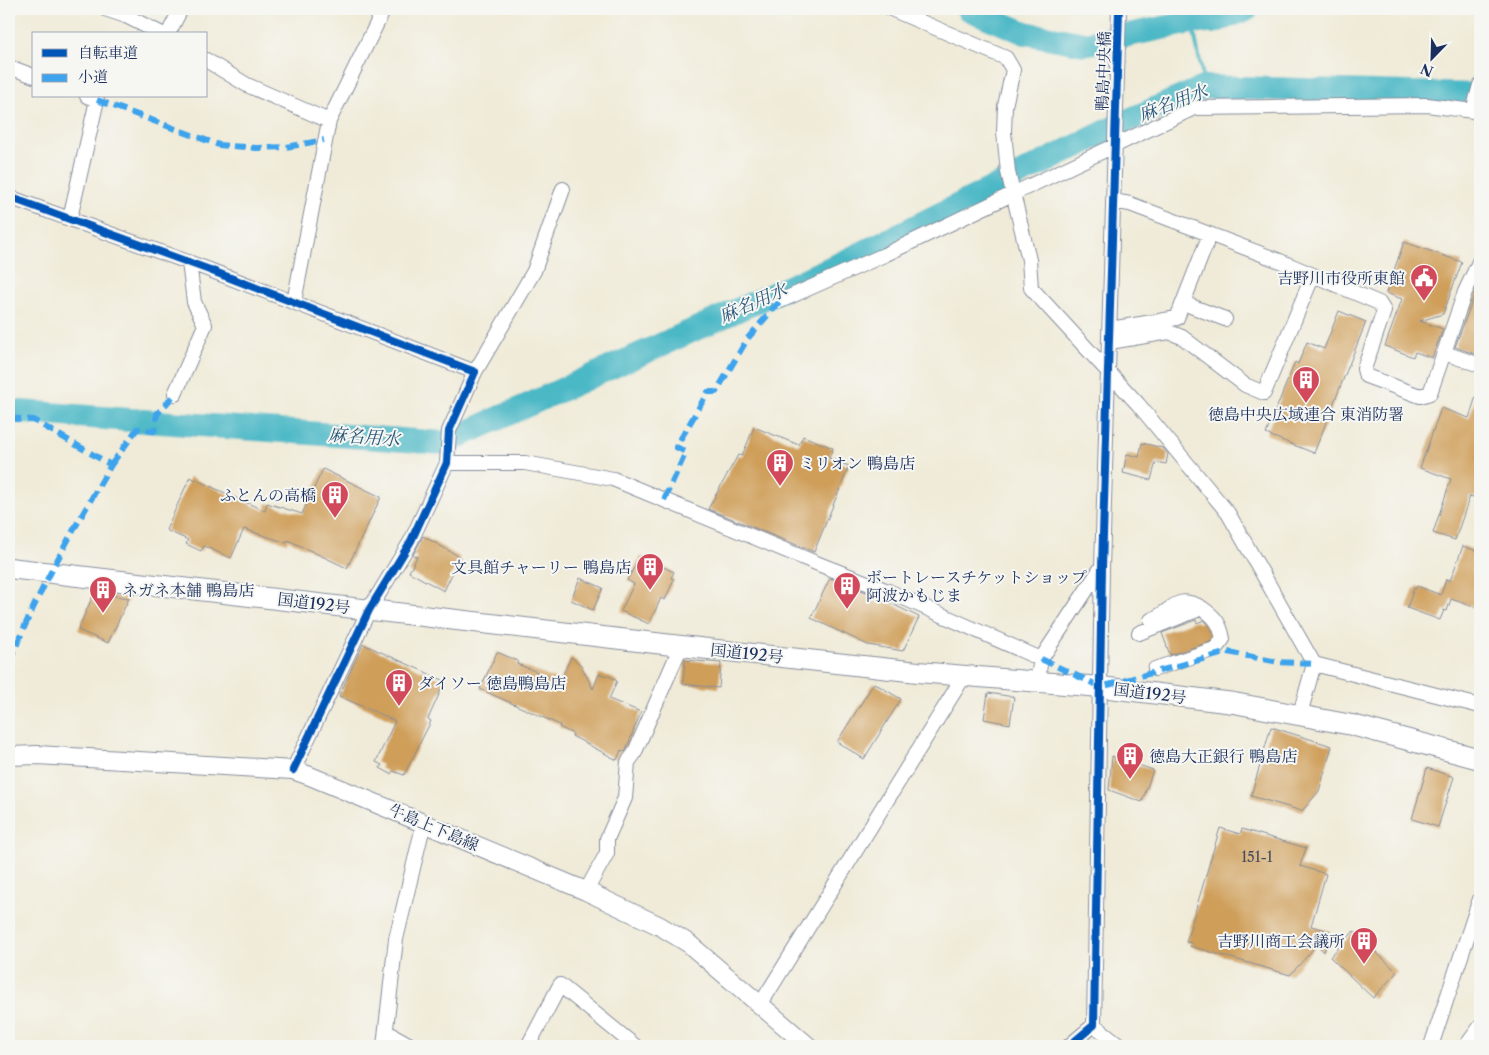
<svg xmlns="http://www.w3.org/2000/svg" width="1489" height="1055" viewBox="0 0 1489 1055" font-family="'Libre Caslon Text','Noto Serif JP',serif">
  <style>
    .lines { fill: none; stroke-linecap: round; stroke-linejoin: round }
    .stream { stroke: #4cb8c6; stroke-width: 4 }
    .river { stroke: #4cb8c6; stroke-width: 24 }
    .building { fill: #cf9f5a }
    .minor-casing { stroke: #868d9b; stroke-width: 16 }
    .major-casing { stroke: #868d9b; stroke-width: 20 }
    .highway-casing { stroke: #868d9b; stroke-width: 22 }
    .minor { stroke: #fff; stroke-width: 14 }
    .major { stroke: #fff; stroke-width: 18 }
    .highway { stroke: #fff; stroke-width: 20 }
    .quiet { stroke: #3da3ed; stroke-width: 6; stroke-dasharray: 12 6; stroke-linecap: butt }
    .cycleway-casing { stroke: #f6f6f2; stroke-width: 11 }
    .cycleway { stroke: #0057b8; stroke-width: 8 }
    .labels { text-anchor: middle; stroke-width: 4; stroke-linejoin: round; paint-order: stroke }
    .number-label { font-size: 14px; fill: #484b5d }
    .street-label { font-size: 16px; fill: #1b2f5e; stroke: #f6f6f2 }
    .poi-label { font-size: 16px; fill: #1b2f5e; stroke: #f6f6f2; text-anchor: start }
    .water-label { font-size: 18px; font-style: italic; fill: #2a587d; stroke: #f6f6f2 }
  </style>
  <rect width="100%" height="100%" fill="#f6f6f2"/>
  <filter id="ink" filterUnits="userSpaceOnUse"><feTurbulence type="fractalNoise" baseFrequency=".02" numOctaves="2"/><feDisplacementMap in="SourceGraphic" scale="10" xChannelSelector="R" yChannelSelector="G"/><feConvolveMatrix kernelMatrix="1 2 1 2 8 2 1 2 1" color-interpolation-filters="sRGB"/></filter>
  <filter id="wash" filterUnits="userSpaceOnUse"><feTurbulence type="fractalNoise" baseFrequency=".0096" numOctaves="4" result="noise"/><feDisplacementMap in="SourceGraphic" scale="20" xChannelSelector="R" yChannelSelector="G"/><feGaussianBlur stdDeviation="1.12" result="paint"/><feColorMatrix in="noise" values="0 0 0 0 0 0 0 0 0 0 0 0 0 0 0 0 0 1.4 0 .05"/><feComposite in="paint" operator="in"/></filter>
  <g filter="url(#wash)">
    <rect width="100%" height="100%" fill="#f0ebd8"/>
    <g class="lines">
      <path class="stream" d="M1192 22 1205 87"/>
      <path class="river" d="M968 9 1025 33 1084 44 1192 22H1213L1247 9
        M9 411 444 443 846 261 1129 120 1205 87 1480 95"/>
    </g>
    <g id="blocks">
      <path class="building" d="M1404 242 1462 262 1443 314 1420 321 1443 329 1432 358 1415 352 1413 357 1385 346 1402 299 1386 293Z
        M1479 283H1480V356L1455 347Z
        M1339 311 1366 322 1314 453 1266 434 1295 362 1298 364 1307 342 1324 349Z
        M1478 390 1480 391V499L1470 496 1455 540 1433 533 1451 479 1420 468 1441 408 1469 418Z
        M754 427 799 445 803 436 833 448 829 458 849 466 814 552 708 509 738 455 742 456Z
        M1142 443 1163 448 1168 454 1166 464 1156 462 1151 480 1123 473 1127 454 1139 457Z
        M323 469 381 497 347 568 288 540 287 543 244 529 231 558 204 546 201 551 186 544 188 540 166 530 190 477 265 511 267 503 302 514Z
        M423 536 460 557 444 591 409 572 417 557 413 555Z
        M1463 546 1480 552V609L1451 599 1447 611 1444 610 1440 620 1407 608 1414 588 1416 589 1417 586 1441 595 1446 579 1450 581Z
        M641 556 674 572 671 578 674 579 665 600 661 598 649 624 621 611 634 584 627 580Z
        M580 578 603 588 593 610 571 600Z
        M830 578 869 593 919 617 903 651 868 645 811 618Z
        M94 593 129 598 108 643 78 630Z
        M1196 620 1197 623 1204 620 1207 623 1213 638 1210 642 1170 655 1162 633Z
        M363 644 445 681 428 719 431 721 404 775 393 771 391 774 380 768 382 765 376 762 395 721 339 696Z
        M497 652 518 661 517 664 560 681 571 657 581 665 593 689 599 674 609 676 617 681 609 699 641 712 625 752 621 750 617 760 572 736 573 734 559 727 560 725 480 689Z
        M685 660 721 663 719 688 683 684Z
        M874 683 901 699 864 759 837 742Z
        M988 693 1014 697 1010 724 984 719Z
        M1271 727 1332 746 1319 791 1302 811 1251 796Z
        M1112 756 1153 770 1142 802 1109 790Z
        M1427 768 1454 777 1438 827 1412 819Z
        M1220 828 1240 834 1242 829 1306 848 1300 866 1326 874 1311 926 1330 931 1324 952 1317 945 1290 975 1190 946 1191 943 1186 942Z
        M1354 931 1397 972 1373 998 1330 957Z"/>
    </g>
  </g>
  <g filter="url(#ink)">
    <use href="#blocks" fill-opacity="0" stroke="#868d9b" stroke-width="1"/>
    <g class="lines">
      <defs>
        <path id="minor" d="M105 9 126 16 162 34
          M891 9 1006 58 1013 70 1005 106 1004 132 1008 172 1029 260 1031 288 1138 404 1228 513 1314 664 1300 714
          M168 34 181 9
          M206 60 247 85 329 121
          M9 67 34 76
          M1473 111 1480 85
          M9 197 207 269 475 372 449 431 447 463 411 541 369 610 293 770
          M1113 201 1130 204 1280 261 1379 303 1384 311 1364 369 1366 376 1420 396 1430 393 1465 292 1480 260
          M70 218 97 100 87 96
          M780 301 884 255 1194 108 1427 105 1473 111 1480 114
          M294 302 329 121 384 9
          M1183 303 1225 319
          M1110 329 1177 318 1206 244
          M1110 342 1169 332 1182 337 1245 385 1264 393 1313 275
          M1444 353 1480 365
          M475 372 534 271 563 189
          M175 394 205 325 194 302 189 262
          M447 463H525L613 479 821 565 888 591 1041 659 1037 683
          M1151 620C1173 611 1176 593 1202 608
          M1139 633 1202 608C1215 617 1220 623 1223 639L1215 649 1155 669
          M1041 659 1101 568
          M1314 664 1480 706
          M586 891 607 853V839L625 798 628 762 634 754 681 646
          M760 1005 964 676
          M1094 1025 1121 1046
          M387 1032 412 1046
          M384 1046 396 939 424 822
          M528 1046 560 985 635 1046
          M1069 1046 1094 1025 1102 568 1119 9
          M1431 1046 1480 899
          M1466 1046 1480 1027"/>
        <path id="major" d="M9 756 37 755 293 770 310 776 586 891 660 926 688 943 808 1046"/>
        <path id="highway" d="M9 568 681 646 918 672 1101 687 1234 703 1352 725 1480 759"/>
      </defs>
      <use href="#minor" class="minor-casing"/>
      <use href="#major" class="major-casing"/>
      <use href="#highway" class="highway-casing"/>
      <use href="#minor" class="minor"/>
      <use href="#major" class="major"/>
      <use href="#highway" class="highway"/>
      <path class="quiet" d="M97 100 219 145 256 148 286 147 324 140
        M9 418 33 420 111 465C73 530 36 594 9 664
        M111 465 137 429 154 431 157 414 175 394
        M664 500 686 452 676 447 708 392H716L748 338 780 301
        M1041 659 1101 687 1228 652 1278 662 1314 664"/>
      <defs>
        <path id="cycleway" d="M9 197 207 269 475 372 449 431 447 463 411 541 369 610 293 770
          M1069 1046 1094 1025 1102 568 1119 9"/>
      </defs>
      <use href="#cycleway" class="cycleway-casing"/>
      <use href="#cycleway" class="cycleway"/>
    </g>
  </g>
  <defs>
    <symbol id="civic-pin" viewBox="-11 -11 22 30"><path d="M0 17L-7.5 6A9.5 9.5 0 1 1 7.5 6Z" fill="#d1495b" stroke="#f6f6f2"/><path d="M-.6-6.5H3V-4.5H.6V-3L4-1V1h2V6H-6V1h2V-1L-.6-3ZM-1.2 2.5V6h2.4V2.5Z" fill="#fff"/></symbol>
    <symbol id="building-pin" viewBox="-11 -11 22 30"><path d="M0 17L-7.5 6A9.5 9.5 0 1 1 7.5 6Z" fill="#d1495b" stroke="#f6f6f2"/><path d="M-4-6H4V6H1V3H-1V6H-4ZM-2.5-4.3h1.7v1.8h-1.7ZM.8-4.3h1.7v1.8H.8ZM-2.5-1h1.7V.8h-1.7ZM.8-1h1.7V.8H.8Z" fill="#fff"/></symbol>
  </defs>
  <g fill-rule="evenodd">
    <use href="#civic-pin" x="1408" y="262" width="32" height="43"/>
    <use href="#building-pin" x="1290" y="364" width="32" height="43"/>
    <use href="#building-pin" x="764" y="447" width="32" height="43"/>
    <use href="#building-pin" x="319" y="479" width="32" height="43"/>
    <use href="#building-pin" x="634" y="551" width="32" height="43"/>
    <use href="#building-pin" x="831" y="570" width="32" height="43"/>
    <use href="#building-pin" x="87" y="574" width="32" height="43"/>
    <use href="#building-pin" x="383" y="667" width="32" height="43"/>
    <use href="#building-pin" x="1114" y="740" width="32" height="43"/>
    <use href="#building-pin" x="1348" y="925" width="32" height="43"/>
  </g>
  <g class="labels">
    <g class="number-label">
      <text x="1257" y="862">151-1</text>
    </g>
    <g class="street-label">
      <text transform="translate(1103 71) rotate(-88)" y="6">鴨島中央橋</text>
      <text transform="translate(314 603) rotate(7)" y="6">国道192号</text>
      <text transform="translate(747 653) rotate(6)" y="6">国道192号</text>
      <text transform="translate(1150 693) rotate(7)" y="6">国道192号</text>
      <text transform="translate(434 827) rotate(23)" y="6">牛島上下島線</text>
    </g>
    <g class="poi-label">
      <text x="1405" y="284" text-anchor="end">吉野川市役所東館</text>
      <text x="1306" y="420" text-anchor="middle">徳島中央広域連合 東消防署</text>
      <text x="799" y="469">ミリオン 鴨島店</text>
      <text x="316" y="501" text-anchor="end">ふとんの高橋</text>
      <text x="631" y="573" text-anchor="end">文具館チャーリー 鴨島店</text>
      <text x="866" y="583">ボートレースチケットショップ<tspan x="866" dy="18">阿波かもじま</tspan></text>
      <text x="122" y="596">ネガネ本舗 鴨島店</text>
      <text x="418" y="689">ダイソー 徳島鴨島店</text>
      <text x="1149" y="762">徳島大正銀行 鴨島店</text>
      <text x="1345" y="947" text-anchor="end">吉野川商工会議所</text>
    </g>
    <g class="water-label">
      <text transform="translate(1173 103) rotate(-21)" y="6">麻名用水</text>
      <text transform="translate(753 303) rotate(-24)" y="6">麻名用水</text>
      <text transform="translate(364 437) rotate(4)" y="6">麻名用水</text>
    </g>
  </g>
  <rect width="1489" height="1055" fill="none" stroke="#f6f6f2" stroke-width="30"/>
  <rect x="32" y="32" width="175" height="65" fill="#f6f6f2" stroke="#9ea6b7"/>
  <rect x="42" y="49" width="25" height="8" fill="#0057b8" stroke="#9ea6b7"/>
  <text x="78" y="58" font-size="15" fill="#1b2f5e">自転車道</text>
  <rect x="42" y="74" width="25" height="8" fill="#3da3ed" stroke="#9ea6b7"/>
  <text x="78" y="82" font-size="15" fill="#1b2f5e">小道</text>
  <g transform="translate(1432 58) rotate(203)" stroke="#f6f6f2" stroke-width="4" paint-order="stroke">
  <path d="M0-4L9 19L0 12L-9 19Z" fill="#1b2f5e"/>
  <text y="-8" font-size="14" font-weight="bold" text-anchor="middle" fill="#1b2f5e">N</text>
  </g>
</svg>
